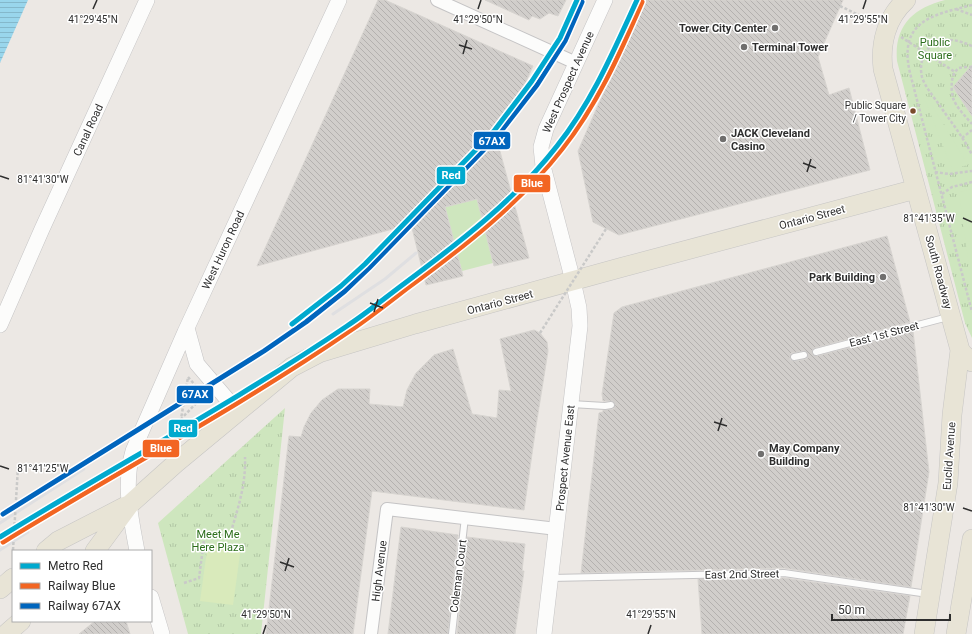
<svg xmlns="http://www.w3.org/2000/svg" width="972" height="634" viewBox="0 0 972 634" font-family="Roboto,sans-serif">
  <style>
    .park { fill: url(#park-tufts) }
    .garden { fill: #cee6be }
    .pitch { fill: #d9eabb }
    .water { fill: url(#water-rules) }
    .building { fill: url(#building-back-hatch); stroke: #d7d4d0; fill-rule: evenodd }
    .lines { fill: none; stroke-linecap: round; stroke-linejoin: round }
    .service-casing { stroke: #c5c4c5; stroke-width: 8 }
    .minor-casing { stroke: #c5c4c5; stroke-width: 14 }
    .tertiary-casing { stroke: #c5c4c5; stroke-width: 16 }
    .primary-casing { stroke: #c6c5c4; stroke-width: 20 }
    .path { stroke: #c9c9c8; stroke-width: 2.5; stroke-dasharray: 3 2; stroke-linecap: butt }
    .service { stroke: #fcfcfb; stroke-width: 6 }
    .minor { stroke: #fcfcfb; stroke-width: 12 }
    .tertiary { stroke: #fcfcfb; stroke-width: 15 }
    .primary { stroke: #e8e4d6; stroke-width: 19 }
    .rail { stroke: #dfdfe1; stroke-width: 3 }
    .path-bridge { stroke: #c9c9c8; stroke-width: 2.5; stroke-dasharray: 3 2; stroke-linecap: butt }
    .rail-1-casing { stroke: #fff; stroke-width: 8 }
    .rail-2-casing { stroke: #fff; stroke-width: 8 }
    .rail-1 { stroke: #f26522; stroke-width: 5 }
    .rail-2 { stroke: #0065bd; stroke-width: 5 }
    .metro-1-casing { stroke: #fff; stroke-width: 8 }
    .metro-1 { stroke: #00a9ce; stroke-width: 5 }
    .ticks { fill: none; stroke: #2e2e2e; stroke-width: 1.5 }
    .poi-dot { fill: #706f6e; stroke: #fff; stroke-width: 1.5 }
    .bus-dot { fill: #7a4b2a; stroke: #fff; stroke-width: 1.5 }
    .labels { text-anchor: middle; stroke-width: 3; stroke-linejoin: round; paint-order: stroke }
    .bus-label { font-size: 10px; fill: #2e2e2e; stroke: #fff; text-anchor: end }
    .poi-label { font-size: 11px; font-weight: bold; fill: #2e2e2e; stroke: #fff; text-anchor: start }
    .park-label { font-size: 11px; fill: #2c6e1b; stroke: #fff }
    .street-label { font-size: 11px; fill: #2e2e2e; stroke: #fff }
    .ticks-label { font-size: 10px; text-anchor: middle; fill: #2e2e2e; stroke: #fff; stroke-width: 3; stroke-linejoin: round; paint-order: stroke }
    .line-badge { stroke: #fff; stroke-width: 1.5 }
    .badge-label { font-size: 11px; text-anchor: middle; font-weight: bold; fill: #fff }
  </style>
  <defs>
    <pattern id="park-tufts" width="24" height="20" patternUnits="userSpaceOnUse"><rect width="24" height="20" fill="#cee6be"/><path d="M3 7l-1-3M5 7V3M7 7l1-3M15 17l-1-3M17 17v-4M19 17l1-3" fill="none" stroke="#b1c6a4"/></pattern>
    <pattern id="water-rules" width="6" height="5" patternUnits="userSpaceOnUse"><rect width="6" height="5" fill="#99d6ec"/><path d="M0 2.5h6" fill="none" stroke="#84b8cb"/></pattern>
    <pattern id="building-back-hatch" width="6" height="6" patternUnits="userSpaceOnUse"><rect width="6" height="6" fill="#d1cecb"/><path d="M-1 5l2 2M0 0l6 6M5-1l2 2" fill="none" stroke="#b4b1af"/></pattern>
  </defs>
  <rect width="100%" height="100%" fill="#ece8e4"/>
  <path class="park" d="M945 0H972V338L965 323 897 61C894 26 913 8 945 0Z
    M285 408 261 634H188L158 523Z"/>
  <path class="garden" d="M922 92H924L968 165 952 169Z
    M972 189V275H970L959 192Z
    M477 199 493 263 462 271 445 207Z"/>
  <path class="pitch" d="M208 543 241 547 233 605 200 601Z"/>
  <path class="water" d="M0 0H28L0 63Z"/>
  <path class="building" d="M378 0H385L533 66 498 144 529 258 494 266 477 199 445 207 463 276 426 285 411 224 257 266Z
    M485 0H566L558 16 549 13 540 19 532 16 529 20Z
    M644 0H843L818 57 829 95 849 88 870 170 619 235 593 222 578 151Z
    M972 65V116L953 87Z
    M887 236 910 322 815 348 813 349 812 353 813 355 817 356 913 331 929 472 911 587 784 568 581 573 599 413 603 412V410L614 409 615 406 613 401H603L602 394 614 313 622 307ZM804 351 808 354 807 359 794 361 790 360V356L791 353Z
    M534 330 540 333 547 342 548 351 536 426 524 510 372 491 353 634H266L289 436 301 437 304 427 311 413 322 400 338 389H370L369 404 403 407 407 390 416 373 434 355 453 349 472 414 497 418 499 390 511 391 500 339Z
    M401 527 458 535 448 634H388Z
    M467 537 525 544 522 571H524L515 634H457Z
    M784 578 910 596 903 634H702L698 579Z
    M95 621H126L130 634H79Z"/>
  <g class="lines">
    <defs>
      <path id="service" d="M816 352 948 317
        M794 357 804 355
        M571 404 605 406 611 405
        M551 578 784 573 928 594
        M452 634 465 517"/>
      <path id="minor" d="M437 0 576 63
        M371 634 387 509 557 529"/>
      <path id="tertiary" d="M0 325 42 229 147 0
        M187 328 197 364 238 412
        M137 551C131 518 123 485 133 451L185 332 339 0
        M151 597 162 634
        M544 634 580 326 579 308 573 281 543 166 541 147 546 129 605 0"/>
      <path id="primary" d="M906 0C886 18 880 44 883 69L960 350 963 354 972 362
        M46 551 58 541 126 506
        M95 551 129 505 176 463 292 367 319 353 415 324 623 267 916 189
        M0 589 13 578
        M6 634 21 621
        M924 634 948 483 952 415 960 350
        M956 634 972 539"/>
    </defs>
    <use href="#service" class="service-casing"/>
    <use href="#minor" class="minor-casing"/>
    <use href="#tertiary" class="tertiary-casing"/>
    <use href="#primary" class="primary-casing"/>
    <path class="path" d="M972 5C932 15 898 21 910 73L972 312
      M840 6 869 20
      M956 9 972 15
      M901 37 955 72
      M972 46C958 40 948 37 934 44 923 50 919 65 922 77 925 87 934 97 940 106 951 122 964 138 972 155
      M972 67C968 67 963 67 959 68 950 74 951 89 953 98 956 107 966 117 972 124
      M962 138 972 130
      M935 172 949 174 972 171
      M942 194 952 187 972 182
      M188 377 204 395 181 419Z
      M184 583 199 578 205 532 230 535C238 508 246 485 245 457"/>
    <use href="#service" class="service"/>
    <use href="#minor" class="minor"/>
    <use href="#tertiary" class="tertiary"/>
    <use href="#primary" class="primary"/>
    <path class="rail" d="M333 314 385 279 416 253
      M0 523 84 469
      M0 550 28 532"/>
    <path class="path-bridge" d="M540 333 606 229
      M13 550 18 467"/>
    <defs>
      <path id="rail-1" d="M3 542C119 471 239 407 351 330 370 317 388 303 406 289 462 248 519 204 562 149 597 105 620 53 642 2"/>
      <path id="rail-2" d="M3 514 264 351 306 322 345 291 369 268 498 135 537 85 565 41 582 2"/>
    </defs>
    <use href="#rail-1" class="rail-1-casing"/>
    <use href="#rail-2" class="rail-2-casing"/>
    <use href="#rail-1" class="rail-1"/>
    <use href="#rail-2" class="rail-2"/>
    <defs>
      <path id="metro-1" d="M292 324 341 286 365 264 494 131 532 81 560 38 577 0
        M0 537C115 466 235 402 347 326 367 313 386 297 405 283 460 242 515 200 557 146 592 102 614 50 637 0"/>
    </defs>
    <use href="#metro-1" class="metro-1-casing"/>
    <use href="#metro-1" class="metro-1"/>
  </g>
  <path class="ticks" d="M93 9 97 0M478 9 481 0M863 9 866 0M459 45 472 49M463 54 467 40M803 163 816 168M807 172 811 159M0 176 9 179M963 218 972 222M370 303 383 308M374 312 378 299M714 422 727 426M718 431 722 418M0 466 9 469M963 508 972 511M280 562 294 567M285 571 289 558M263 634 266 625M648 634 651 625"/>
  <g class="poi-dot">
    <circle cx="775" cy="28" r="4"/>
    <circle cx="744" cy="47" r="4"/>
    <circle cx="723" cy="139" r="4"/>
    <circle cx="883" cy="277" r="4"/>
    <circle cx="761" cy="454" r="4"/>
  </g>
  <circle class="bus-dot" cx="913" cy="111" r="3.5"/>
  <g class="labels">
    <g class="bus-label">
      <text x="906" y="109">Public Square<tspan x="906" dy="13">/ Tower City</tspan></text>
    </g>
    <g class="poi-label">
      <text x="767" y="32" text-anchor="end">Tower City Center</text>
      <text x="752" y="51">Terminal Tower</text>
      <text x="731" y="137">JACK Cleveland<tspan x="731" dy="13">Casino</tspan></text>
      <text x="875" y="281" text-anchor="end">Park Building</text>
      <text x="769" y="452">May Company<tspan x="769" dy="13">Building</tspan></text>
    </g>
    <g class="park-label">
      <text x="935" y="46">Public<tspan x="935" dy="13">Square</tspan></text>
      <text x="218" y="538">Meet Me<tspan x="218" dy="13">Here Plaza</tspan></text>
    </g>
    <g class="street-label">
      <text transform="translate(568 82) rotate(-66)" y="4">West Prospect Avenue</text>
      <text transform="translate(88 130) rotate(-65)" y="4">Canal Road</text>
      <text transform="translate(812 217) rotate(-15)" y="4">Ontario Street</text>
      <text transform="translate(223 250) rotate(-65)" y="4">West Huron Road</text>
      <text transform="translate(939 272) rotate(75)" y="4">South Roadway</text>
      <text transform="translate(500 302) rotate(-15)" y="4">Ontario Street</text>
      <text transform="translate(884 334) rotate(-15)" y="4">East 1st Street</text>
      <text transform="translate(949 456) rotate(-86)" y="4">Euclid Avenue</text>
      <text transform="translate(565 458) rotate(-84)" y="4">Prospect Avenue East</text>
      <text transform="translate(379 571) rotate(-83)" y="4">High Avenue</text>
      <text transform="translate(742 574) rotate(-1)" y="4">East 2nd Street</text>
      <text transform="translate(458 576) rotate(-83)" y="4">Coleman Court</text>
    </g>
  </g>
  <g class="ticks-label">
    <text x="93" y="23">41°29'45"N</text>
    <text x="478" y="23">41°29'50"N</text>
    <text x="863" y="23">41°29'55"N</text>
    <text x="43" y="183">81°41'30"W</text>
    <text x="929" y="222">81°41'35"W</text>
    <text x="43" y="472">81°41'25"W</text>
    <text x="929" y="511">81°41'30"W</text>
    <text x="266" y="618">41°29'50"N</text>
    <text x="651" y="618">41°29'55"N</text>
  </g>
  <g class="line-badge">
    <rect x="473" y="131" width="38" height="19" rx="4" fill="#0065bd"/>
    <rect x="436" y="166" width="30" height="19" rx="4" fill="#00a9ce"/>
    <rect x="513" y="174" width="38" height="19" rx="4" fill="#f26522"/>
    <rect x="176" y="385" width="38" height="19" rx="4" fill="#0065bd"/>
    <rect x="168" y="419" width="30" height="19" rx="4" fill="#00a9ce"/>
    <rect x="142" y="439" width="38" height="19" rx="4" fill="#f26522"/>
  </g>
  <g class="badge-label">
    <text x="492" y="145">67AX</text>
    <text x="451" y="179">Red</text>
    <text x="532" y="187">Blue</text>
    <text x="195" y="398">67AX</text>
    <text x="183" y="432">Red</text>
    <text x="161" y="452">Blue</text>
  </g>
  <rect x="12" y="550" width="140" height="72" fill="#ffffff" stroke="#ababab"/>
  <rect x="20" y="563" width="20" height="6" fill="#00a9ce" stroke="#ababab"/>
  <text x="48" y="570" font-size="12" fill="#2e2e2e">Metro Red</text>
  <rect x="20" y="583" width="20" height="6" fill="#f26522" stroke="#ababab"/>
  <text x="48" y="590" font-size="12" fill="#2e2e2e">Railway Blue</text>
  <rect x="20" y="603" width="20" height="6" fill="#0065bd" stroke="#ababab"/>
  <text x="48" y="610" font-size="12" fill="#2e2e2e">Railway 67AX</text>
  <path d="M832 614v6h118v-6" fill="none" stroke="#2e2e2e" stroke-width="2"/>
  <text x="838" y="614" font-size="12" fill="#2e2e2e" stroke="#ffffff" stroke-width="3" paint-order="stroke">50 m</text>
</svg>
